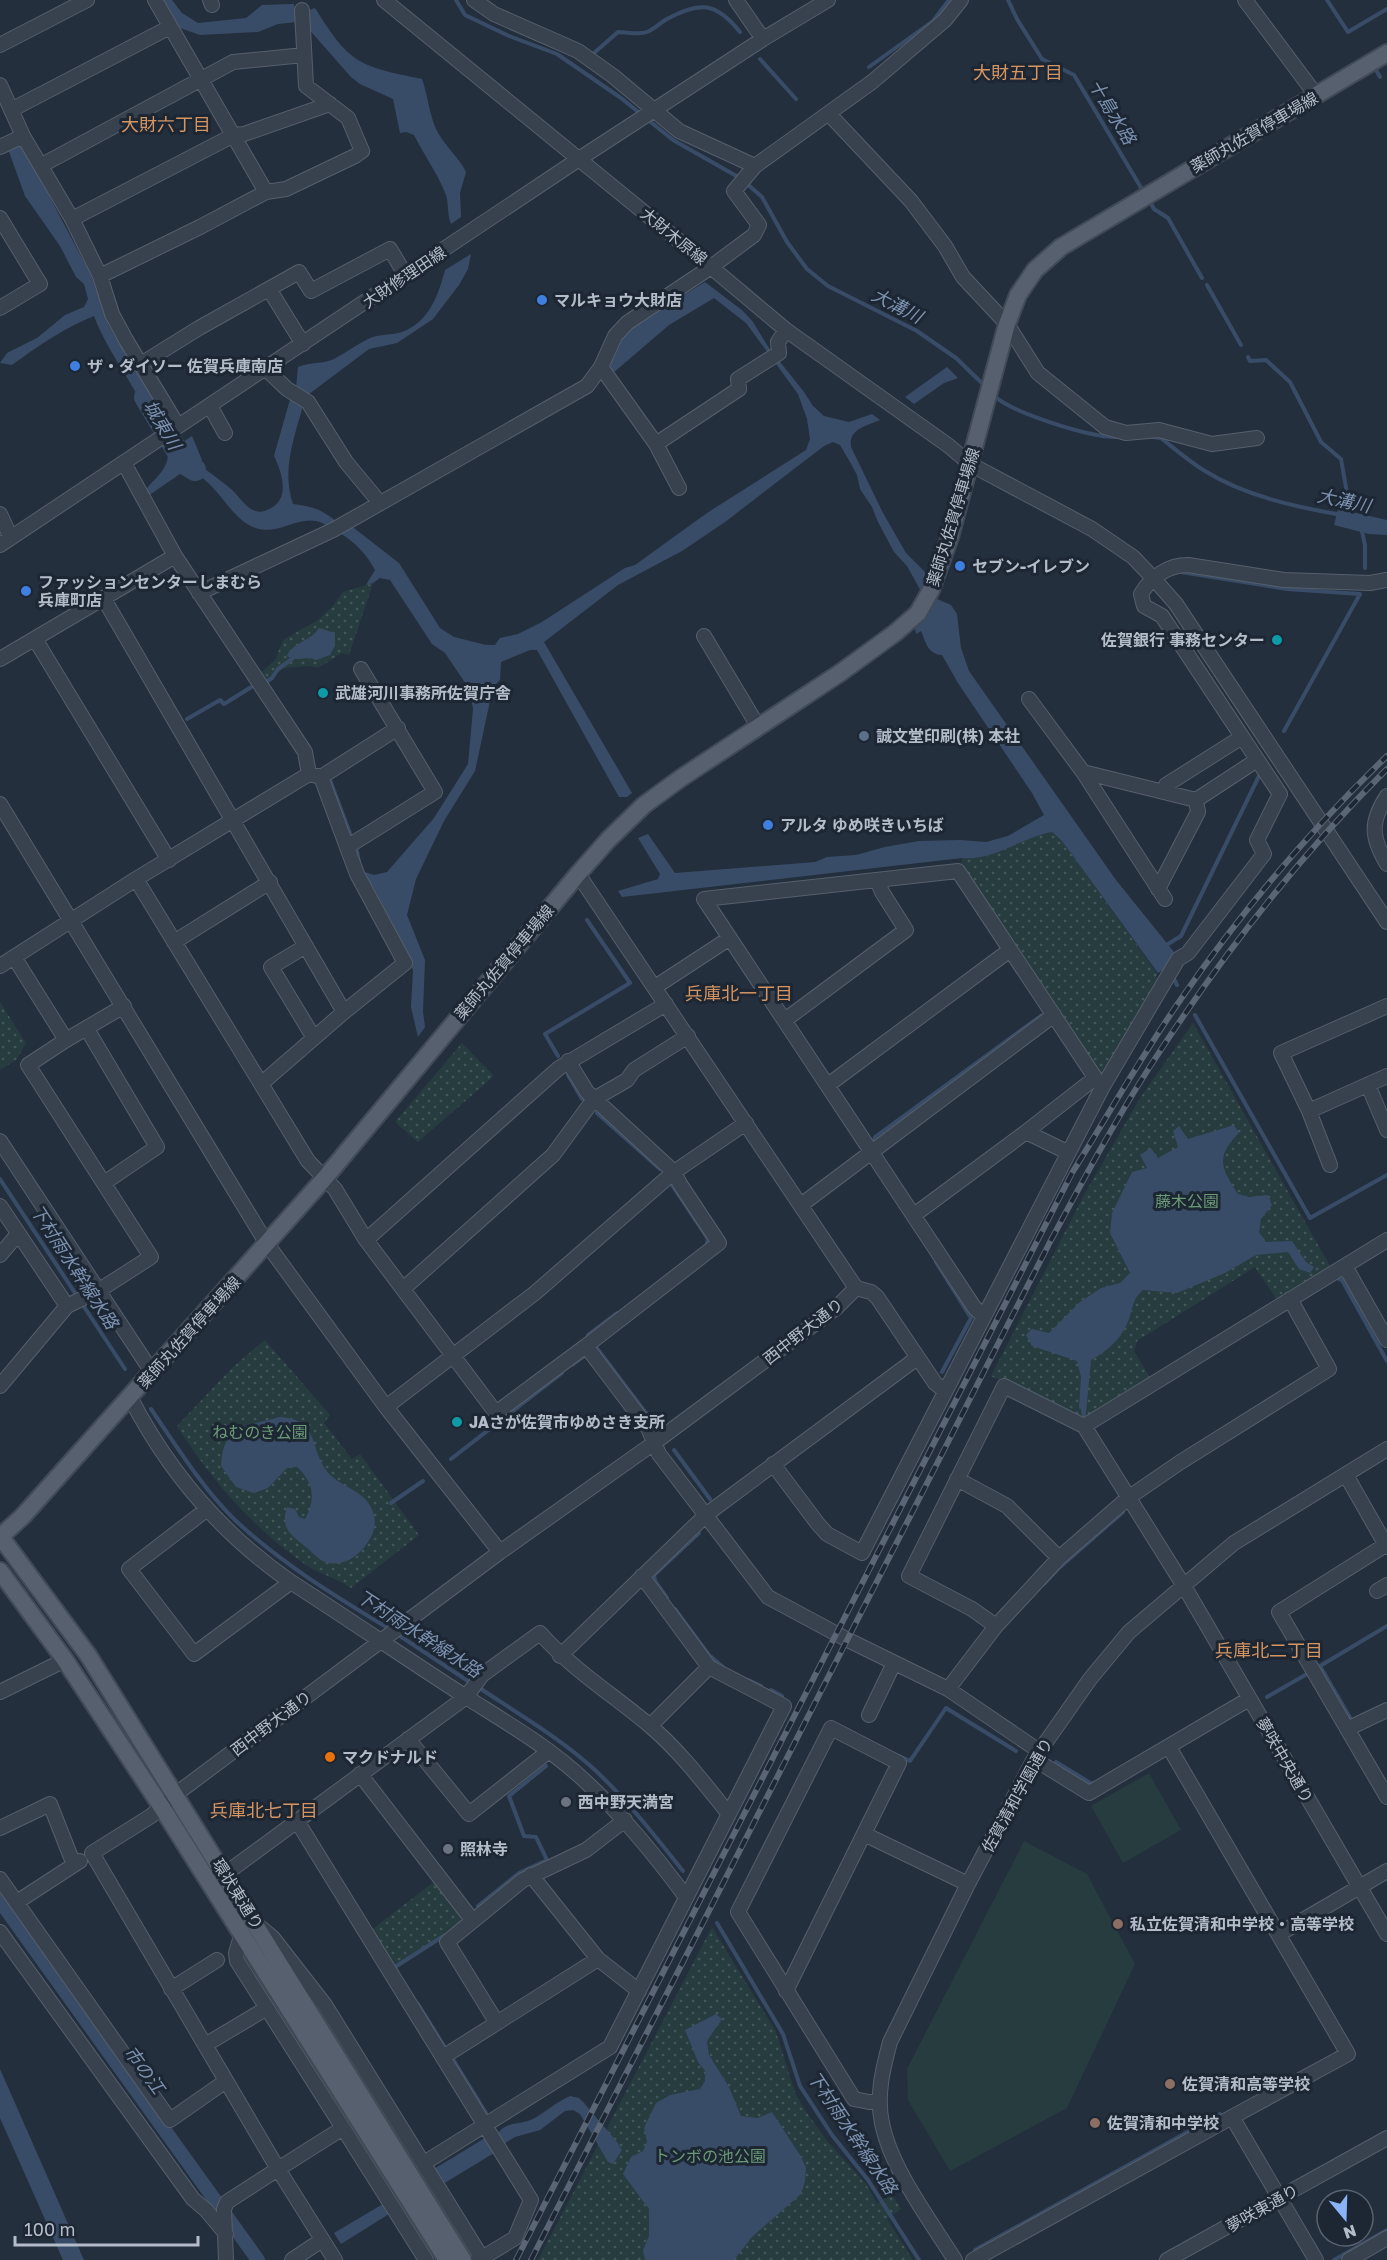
<svg xmlns="http://www.w3.org/2000/svg" width="1387" height="2260" viewBox="0 0 1387 2260" font-family="'Golos Text','Noto Sans JP',sans-serif">
  <style>
    .green { fill: url(#green-dots) }
    .pitch { fill: #263c3f }
    .water { fill: #394c67 }
    .lines { fill: none; stroke-linecap: round; stroke-linejoin: round }
    .stream { stroke: #394c67; stroke-width: 4 }
    .canal { stroke: #394c67; stroke-width: 14 }
    .river { stroke: #394c67; stroke-width: 22 }
    .minor-casing { stroke: #565f6c; stroke-width: 16 }
    .major-casing { stroke: #414a57; stroke-width: 20 }
    .minor { stroke: #38414e; stroke-width: 14 }
    .major { stroke: #56606e; stroke-width: 16 }
    .rail-casing { stroke: #5a6575; stroke-width: 6 }
    .rail { stroke: #1d2633; stroke-width: 4; stroke-dasharray: 11; stroke-linecap: butt }
    .shop-dot { fill: #3f7fe0; stroke: #1d2633; stroke-width: 2 }
    .culture-dot { fill: #0f9aa8; stroke: #1d2633; stroke-width: 2 }
    .service-dot { fill: #5c6f8a; stroke: #1d2633; stroke-width: 2 }
    .food-dot { fill: #e8710a; stroke: #1d2633; stroke-width: 2 }
    .worship-dot { fill: #6b7280; stroke: #1d2633; stroke-width: 2 }
    .education-dot { fill: #8d6e63; stroke: #1d2633; stroke-width: 2 }
    .labels { text-anchor: middle; stroke-width: 6; stroke-linejoin: round; paint-order: stroke }
    .street-label { font-size: 16px; fill: #b4bcc9; stroke: #1d2633 }
    .poi-label { font-size: 16px; font-weight: bold; fill: #b4bcc9; stroke: #1d2633; text-anchor: start }
    .park-label { font-size: 16px; fill: #6b9a76; stroke: #1d2633 }
    .neighbourhood-label { font-size: 18px; fill: #d59563; stroke: #1d2633 }
    .water-label { font-size: 18px; font-style: italic; fill: #7c92b1; stroke: #1d2633 }
  </style>
  <defs>
    <pattern id="green-dots" width="8" height="8" patternUnits="userSpaceOnUse" patternTransform="scale(1.5)"><rect width="8" height="8" fill="#263c3f"/><path d="M2 2h.1M6 6h.1" fill="none" stroke="#435659" stroke-width="1.8" stroke-linecap="round"/></pattern>
  </defs>
  <rect width="100%" height="100%" fill="#242f3e"/>
  <path class="green" d="M373 583 349 655 342 653 318 668 309 666 284 668 265 683 256 677 275 660 283 640 318 620 332 607 343 592Z
    M1052 832 1062 841 1157 973V979L1101 1076 961 869 962 858C995 861 1020 838 1052 832Z
    M0 1002 26 1043 17 1059 0 1070Z
    M1193 1023 1331 1268 1277 1300 1255 1267 1137 1341 1134 1351 1151 1379 1083 1419 991 1376 1084 1195 1140 1098Z
    M462 1043 494 1076 418 1142 395 1122Z
    M265 1340 330 1415 324 1423 352 1459 360 1454 419 1535 351 1588C337 1578 320 1574 306 1565 252 1527 212 1481 177 1426L233 1367Z
    M435 1881 462 1916C458 1934 410 1958 394 1968L370 1931Z
    M712 1927 776 2032 795 2093 807 2113 828 2142 866 2184 877 2203 892 2194 901 2209 887 2219 913 2260H538Z"/>
  <path class="pitch" d="M1149 1773 1181 1830 1123 1863 1091 1806Z
    M1024 1841 1087 1874 1135 1964 1067 2108 950 2171 908 2100 907 2069Z"/>
  <path class="water" d="M163 0H172L182 13 198 23 246 18 262 5 294 4 297 22 278 24 258 32 200 35 180 28Z
    M315 8C350 64 358 66 422 79 428 96 429 113 436 129 444 146 459 157 466 172L460 193 461 217 451 224C447 214 449 205 446 195 438 174 424 155 414 135L406 132 400 133 393 99 360 84 351 77 306 26 307 11Z
    M20 141 91 275 109 326 161 411 163 420 152 426C137 386 109 356 94 316 64 328 38 346 12 365L0 363 7 353 37 338 65 315 84 307 88 299 84 284 76 277 60 246 25 196 8 149Z
    M471 254 468 269 459 285 433 319 397 343 369 349 309 394 296 389 298 367C310 362 323 364 334 359 346 353 357 344 370 338 380 334 392 335 402 332 429 322 438 296 445 270Z
    M705 282 743 311 753 322 769 348 804 392 813 406 824 416 849 422 872 414 880 420C866 426 848 429 851 447L883 513 906 553 929 576 922 593 907 566 894 552 878 522 872 507 860 489 857 475 850 462 840 445 833 442 824 446 725 522 682 551 618 585 544 642 632 793 627 797H619L537 650H530L501 662 500 680 493 687 475 771 444 821 416 879 407 915 425 960 423 1012 425 1027 418 1037 411 1007 413 971 408 953 372 885 361 871 374 875 387 872 434 818 468 764 473 709 470 690 445 653 432 644 390 580 380 578 373 583 366 585 375 570C366 553 355 542 338 532L350 525 399 563 440 628 454 637 486 645H495L500 638 518 634 542 622 625 568 635 565 707 513 806 450 810 439 807 419 798 394 746 323 714 298 669 325 613 373 608 369 617 343 632 327Z
    M947 367 958 378 944 383 914 404 905 397Z
    M291 396 304 402C295 436 281 469 293 504 311 506 323 510 337 522L330 527C326 525 321 522 316 521 294 517 276 537 253 527 229 517 220 485 191 471L180 474 148 496 147 488C157 477 169 467 168 452L192 436 202 460 201 466C211 474 222 481 231 489 238 495 244 505 251 509 257 513 264 512 269 509 291 500 282 472 274 456Z
    M1338 509 1387 520V535L1369 534 1334 525Z
    M937 599 951 605 957 614 961 648 969 671 1116 880 1174 952 1166 968 1158 973 1062 841 1052 832C1020 838 995 861 962 858L622 897 618 891 658 879 660 874 638 838 648 834 675 873 815 862 827 857 856 855 885 847 919 841 960 840 986 842 1008 836 1044 815 1032 793 958 683 942 655C928 654 926 643 921 631L916 634 915 629Z
    M319 628 335 633V646L330 655 316 660C305 655 297 663 287 656 293 642 311 641 319 628Z
    M1234 1125 1239 1133C1215 1157 1221 1168 1238 1194L1249 1197 1268 1195 1272 1205 1261 1219 1259 1232 1266 1242 1292 1241 1306 1262 1314 1267 1310 1273 1299 1269 1288 1252 1256 1255 1225 1273 1177 1293 1143 1290C1130 1302 1134 1309 1127 1324 1120 1340 1106 1352 1091 1360L1086 1413 1079 1408 1081 1377 1077 1361 1032 1346 1026 1335 1032 1329 1049 1333 1080 1302 1101 1288 1120 1283 1130 1273 1110 1233 1112 1213 1132 1172 1147 1168 1140 1155 1151 1148 1158 1158 1178 1147 1173 1131 1179 1126 1188 1139Z
    M279 1417C319 1419 309 1445 326 1470 339 1488 366 1489 373 1512 377 1523 374 1533 368 1542 359 1556 343 1568 325 1562 319 1560 312 1552 307 1548 291 1535 280 1529 287 1507L295 1509 299 1517 305 1519C316 1499 314 1483 297 1467L287 1468 268 1488 254 1493 236 1487 221 1466C223 1424 245 1427 279 1417Z
    M716 2014 722 2019 707 2041 709 2055 729 2087 741 2116 758 2118 772 2112 800 2155 806 2168 805 2181 801 2194 752 2237 734 2260H645L643 2250 649 2236V2209L623 2174 631 2157 643 2151 647 2142 644 2128 656 2103 670 2095 700 2089 705 2081V2071L698 2062 685 2030Z
    M0 2069 84 2260H63L0 2118Z
    M570 2096 579 2098 584 2103 617 2142 622 2150 613 2164 608 2162 580 2114 573 2110 565 2111 540 2130 515 2137 505 2143 498 2133C507 2121 521 2125 533 2119 546 2112 556 2102 570 2096Z
    M485 2138 494 2153 443 2184 434 2169Z
    M383 2204 389 2214 341 2244 334 2233Z"/>
  <g class="lines">
    <path class="stream" d="M456 0 465 15 509 36 557 54 621 98 673 140 740 178
      M1008 0 1017 19 1042 59 1074 75 1143 191
      M1327 0 1348 32 1387 9
      M594 53 618 32C627 32 639 35 647 32 654 29 660 23 667 19 700 1 716 2 740 32
      M760 59 796 99
      M869 67 933 21 949 0
      M1376 70 1380 77
      M746 183 762 197 787 242 807 269 828 286 917 331 956 358 986 387
      M1150 202 1154 209 1168 218 1202 278
      M1207 285 1241 345
      M1248 357 1250 361 1266 360 1290 382 1321 442 1341 459 1351 516
      M993 395C1012 413 1091 438 1118 437
      M1152 437 1161 438C1175 449 1190 462 1205 471 1245 496 1296 507 1342 515
      M1361 527 1365 545V568
      M1181 572 1287 589 1360 594 1284 731
      M265 683 272 678 278 669 292 659
      M187 719 220 700 224 704 253 686
      M330 780 352 839
      M357 851 359 862
      M1168 944 1181 936 1259 776
      M1172 975 1177 985
      M1195 1015 1310 1218 1387 1175
      M558 1056 545 1034 630 983 587 920
      M568 1075 582 1099
      M597 1113 660 1169
      M873 1145 875 1137 1042 1015
      M0 1179 125 1369
      M672 1185 708 1239 706 1247
      M936 1262 971 1318 942 1372
      M1339 1279 1342 1280 1387 1361
      M588 1335 617 1313
      M596 1347 652 1421
      M572 1365 583 1357
      M151 1409C175 1444 203 1489 234 1519 280 1563 337 1597 391 1630
      M1083 1411 1084 1415
      M674 1450 710 1499
      M451 1459 562 1373
      M391 1503 423 1481
      M1044 1584 1059 1568 1123 1512
      M667 1598 655 1581 654 1575 699 1533
      M675 1609 709 1655 723 1667
      M397 1634 471 1683
      M748 1680 761 1686
      M478 1687C517 1713 560 1738 595 1770 628 1801 655 1836 683 1871
      M771 1690 782 1696
      M1267 1697 1307 1674
      M1354 1720 1352 1721 1320 1666 1387 1626
      M899 1756 910 1761 946 1708 1016 1751
      M1056 1762 1092 1784 1094 1783
      M478 1906 519 1873 547 1860 536 1837 524 1836 509 1796 546 1766
      M717 1923 783 2034 800 2086 832 2135 868 2180 919 2260
      M453 1929 461 1922
      M395 1967 445 1935
      M418 2004 444 2046
      M454 2061 486 2113
      M975 2250 1220 2114
      M1334 2260 1387 2230"/>
    <path class="canal" d="M0 1901 258 2260"/>
    <path class="river" d="M145 397 185 464 195 470"/>
    <defs>
      <path id="minor" d="M210 0 212 5
        M384 0 711 267 786 330 949 446 970 464 1092 529 1133 557 1154 579 1176 604 1387 922
        M474 0 494 14 578 51 613 76 679 131 755 166
        M736 0 763 39
        M1245 0 1316 95
        M0 45 87 0
        M0 85 23 136 72 219 100 276 112 314 126 340 178 426
        M11 110 170 27
        M829 114 911 201 945 246 963 277 1007 324 1038 373 1105 427 1126 433 1159 430 1212 444 1257 438
        M0 147 23 136
        M42 165 233 62 304 55
        M266 192 286 189 355 156 362 151 348 118 306 86 302 10
        M0 218 40 284 0 308
        M72 219 234 135 244 134 330 104
        M100 276 200 227 266 192 155 0
        M269 289 303 344
        M141 364 199 328 299 272 311 291 390 249 406 276
        M601 367 656 444 679 488
        M266 369 287 389 308 402 346 462 380 503
        M210 406 225 433
        M656 444 739 389 738 379 779 353 778 342 786 330
        M124 463 175 556 305 752 309 774
        M0 514 11 538
        M0 545 579 159 763 39 828 0
        M199 593 333 530 587 386 601 367 615 336 627 323 711 267 754 235 759 225 734 191 755 166 872 82 945 20 961 0
        M104 599 344 1012
        M704 636 759 728
        M35 639 169 860
        M0 659 175 556
        M1029 699 1083 772 1196 800 1257 760
        M1083 772 1165 899
        M321 777 398 728
        M1166 785 1242 737
        M1387 796C1370 822 1371 837 1387 864
        M0 804 267 1244 386 1407 500 1552
        M347 847 435 792 361 669
        M578 874 856 1288
        M136 879 308 1161 335 1189 366 1240
        M1158 889 1198 812 1196 800
        M174 942 270 882
        M306 946 271 967 314 1038
        M14 957 66 1040
        M0 966 136 879 309 774 321 777 357 874 405 963 344 1012 261 1084
        M655 987 730 938
        M666 1004 559 1068 366 1240 496 1413 586 1346 648 1428 659 1454 768 1597 848 1640 948 1689 1039 1751
        M1387 1006 1281 1053 1309 1111 1387 1076
        M785 1020 906 930 882 892 877 880
        M87 1029 157 1147 104 1183
        M568 1061 587 1092 674 1172 680 1184 719 1243 586 1346
        M828 1085 1010 950
        M1368 1085 1387 1130
        M1102 1088 1178 959 1188 953 1264 854 1257 840 1280 794 1162 616 1144 606 1141 594C1151 577 1168 565 1188 565L1284 580 1370 583 1387 580
        M1309 1111 1330 1165
        M1026 1132 1095 1078
        M0 1141 152 1372
        M801 1205 1054 1015
        M0 1206 67 1306
        M914 1215 1026 1132 1067 1152
        M0 1255 18 1234
        M1345 1266 1387 1340
        M856 1288 871 1292 877 1297 935 1383 945 1391
        M403 1289 553 1155 594 1099 627 1080 634 1070 688 1036
        M0 1386 67 1306 98 1291 151 1257 28 1065 66 1040 124 1006
        M130 1397C168 1471 223 1535 291 1582 350 1620 407 1659 466 1697 507 1723 549 1747 585 1781 624 1817 654 1854 686 1897
        M386 1407 535 1293 674 1172 746 1123
        M1084 1426 1387 1240
        M773 1464 818 1524 827 1534 862 1553 1102 1088 958 871 704 899 974 1307 983 1316
        M1346 1475 1387 1547
        M957 1479 1007 1506 1059 1558
        M206 1510 129 1569 194 1654 291 1582
        M1387 1544 1279 1612 1387 1797
        M1377 1591 1387 1585
        M996 1626 972 1609 909 1576 1004 1386 1084 1426 1184 1586 1387 1934
        M560 1656 707 1514 917 1358
        M948 1689 996 1626 1059 1558 1128 1498 1179 1463 1329 1369 1290 1299
        M0 1692 65 1660
        M869 1715 894 1663
        M650 1726 709 1667
        M1347 1729 1387 1710
        M408 1739 469 1814 549 1751
        M1169 1747 1348 2054 1232 2117
        M1034 1759 1089 1793 1249 1699
        M360 1774 473 1921
        M297 1821 531 2200 515 2238 482 2258
        M0 1828 50 1804 74 1865
        M864 1834 968 1884
        M225 1874 466 1697 482 1675 540 1633C572 1669 612 1694 649 1725 679 1750 704 1783 728 1813
        M531 1875 598 1959 639 1991
        M0 1879 170 2120 226 2081
        M17 1902 80 1861
        M261 1928 273 1938 325 2005 482 2258 478 2260
        M0 1932 193 2199 206 2210 226 2234
        M1279 1934 1387 1871
        M241 1936 236 1953 237 1961 343 2128
        M171 1989 217 1960
        M786 1991 899 1763 831 1728 738 1912 854 2099 869 2102 880 2101
        M497 2023 447 1942 523 1880 586 1850 625 1820
        M205 2045 267 2008
        M443 2057 598 1959
        M424 2163 610 2047 784 1706 709 1667 642 1576
        M226 2260 224 2209 227 2202 278 2169 92 1853 151 1816 176 1794 500 1552 654 1443 836 1308 856 1288
        M292 2260 322 2240
        M335 2260 278 2169 343 2128 426 2260
        M955 2260C930 2220 891 2169 882 2123 876 2096 883 2068 890 2042L968 1884 1034 1759 1090 1679 1129 1632 1234 1543 1387 1449
        M973 2260 1232 2117 1316 2260
        M1167 2260 1387 2138
        M1349 2260 1387 2238"/>
      <path id="major" d="M0 1536 88 1655 463 2260
        M0 1537 23 1516 324 1179 578 874 608 840 644 805 681 778 840 673 895 633 918 613 931 590 950 537 1007 324 1018 295 1035 270 1061 247 1387 53
        M0 1571 65 1660 161 1806 447 2260"/>
    </defs>
    <use href="#minor" class="minor-casing"/>
    <use href="#major" class="major-casing"/>
    <use href="#minor" class="minor"/>
    <use href="#major" class="major"/>
    <defs>
      <path id="rail" d="M516 2260 1072 1173C1108 1115 1142 1055 1181 999 1241 912 1311 829 1387 756
        M531 2260 1050 1242C1081 1184 1113 1124 1149 1068 1217 962 1297 858 1387 769"/>
    </defs>
    <use href="#rail" class="rail-casing"/>
    <use href="#rail" class="rail"/>
  </g>
  <g class="shop-dot">
    <circle cx="542" cy="300" r="6"/>
    <circle cx="75" cy="366" r="6"/>
    <circle cx="960" cy="566" r="6"/>
    <circle cx="26" cy="591" r="6"/>
    <circle cx="768" cy="825" r="6"/>
  </g>
  <g class="culture-dot">
    <circle cx="1277" cy="640" r="6"/>
    <circle cx="323" cy="693" r="6"/>
    <circle cx="457" cy="1422" r="6"/>
  </g>
  <circle class="service-dot" cx="864" cy="736" r="6"/>
  <circle class="food-dot" cx="330" cy="1757" r="6"/>
  <g class="worship-dot">
    <circle cx="566" cy="1802" r="6"/>
    <circle cx="448" cy="1849" r="6"/>
  </g>
  <g class="education-dot">
    <circle cx="1118" cy="1924" r="6"/>
    <circle cx="1170" cy="2084" r="6"/>
    <circle cx="1095" cy="2123" r="6"/>
  </g>
  <g class="labels">
    <g class="street-label">
      <text transform="translate(1254 132) rotate(-30)" y="6">薬師丸佐賀停車場線</text>
      <text transform="translate(674 236) rotate(39)" y="6">大財木原線</text>
      <text transform="translate(404 277) rotate(-34)" y="6">大財修理田線</text>
      <text transform="translate(953 517) rotate(-73)" y="6">薬師丸佐賀停車場線</text>
      <text transform="translate(504 962) rotate(-50)" y="6">薬師丸佐賀停車場線</text>
      <text transform="translate(803 1331) rotate(-38)" y="6">西中野大通り</text>
      <text transform="translate(189 1332) rotate(-48)" y="6">薬師丸佐賀停車場線</text>
      <text transform="translate(271 1723) rotate(-37)" y="6">西中野大通り</text>
      <text transform="translate(1285 1760) rotate(60)" y="6">夢咲中央通り</text>
      <text transform="translate(1017 1795) rotate(-61)" y="6">佐賀清和学園通り</text>
      <text transform="translate(238 1894) rotate(58)" y="6">環状東通り</text>
      <text transform="translate(1262 2208) rotate(-29)" y="6">夢咲東通り</text>
    </g>
    <g class="poi-label">
      <text x="554" y="306">マルキョウ大財店</text>
      <text x="87" y="372">ザ・ダイソー 佐賀兵庫南店</text>
      <text x="972" y="572">セブン-イレブン</text>
      <text x="38" y="588">ファッションセンターしまむら<tspan x="38" dy="18">兵庫町店</tspan></text>
      <text x="1265" y="646" text-anchor="end">佐賀銀行 事務センター</text>
      <text x="335" y="699">武雄河川事務所佐賀庁舎</text>
      <text x="876" y="742">誠文堂印刷(株) 本社</text>
      <text x="780" y="831">アルタ ゆめ咲きいちば</text>
      <text x="469" y="1428">JAさが佐賀市ゆめさき支所</text>
      <text x="342" y="1763">マクドナルド</text>
      <text x="578" y="1808">西中野天満宮</text>
      <text x="460" y="1855">照林寺</text>
      <text x="1130" y="1930">私立佐賀清和中学校・高等学校</text>
      <text x="1182" y="2090">佐賀清和高等学校</text>
      <text x="1107" y="2129">佐賀清和中学校</text>
    </g>
    <g class="park-label">
      <text x="1187" y="1207">藤木公園</text>
      <text x="260" y="1438">ねむのき公園</text>
      <text x="710" y="2162">トンボの池公園</text>
    </g>
    <g class="neighbourhood-label">
      <text x="1018" y="79">大財五丁目</text>
      <text x="166" y="131">大財六丁目</text>
      <text x="739" y="1000">兵庫北一丁目</text>
      <text x="1269" y="1657">兵庫北二丁目</text>
      <text x="264" y="1817">兵庫北七丁目</text>
    </g>
    <g class="water-label">
      <text transform="translate(1112 112) rotate(59)" y="6">十島水路</text>
      <text transform="translate(897 306) rotate(27)" y="6">大溝川</text>
      <text transform="translate(162 425) rotate(59)" y="6">城東川</text>
      <text transform="translate(1344 501) rotate(12)" y="6">大溝川</text>
      <text transform="translate(74 1267) rotate(57)" y="6">下村雨水幹線水路</text>
      <text transform="translate(419 1634) rotate(33)" y="6">下村雨水幹線水路</text>
      <text transform="translate(144 2070) rotate(54)" y="6">市の江</text>
      <text transform="translate(852 2133) rotate(56)" y="6">下村雨水幹線水路</text>
    </g>
  </g>
  <g transform="translate(1345 2218) rotate(161)"><circle r="28" fill="#1d2633" stroke="#59626f" stroke-width="1.5"/>
  <path d="M0-4.5L10 22L0 15L-10 22Z" fill="#8ab4f8"/>
  <text y="-9" font-size="16" font-weight="bold" text-anchor="middle" fill="#b4bcc9">N</text>
  </g>
  <path d="M15 2236v9h183v-9" fill="none" stroke="#b4bcc9" stroke-width="3"/>
  <text x="24" y="2236" font-size="18" fill="#b4bcc9" stroke="#1d2633" stroke-width="4.5" paint-order="stroke">100 m</text>
</svg>
